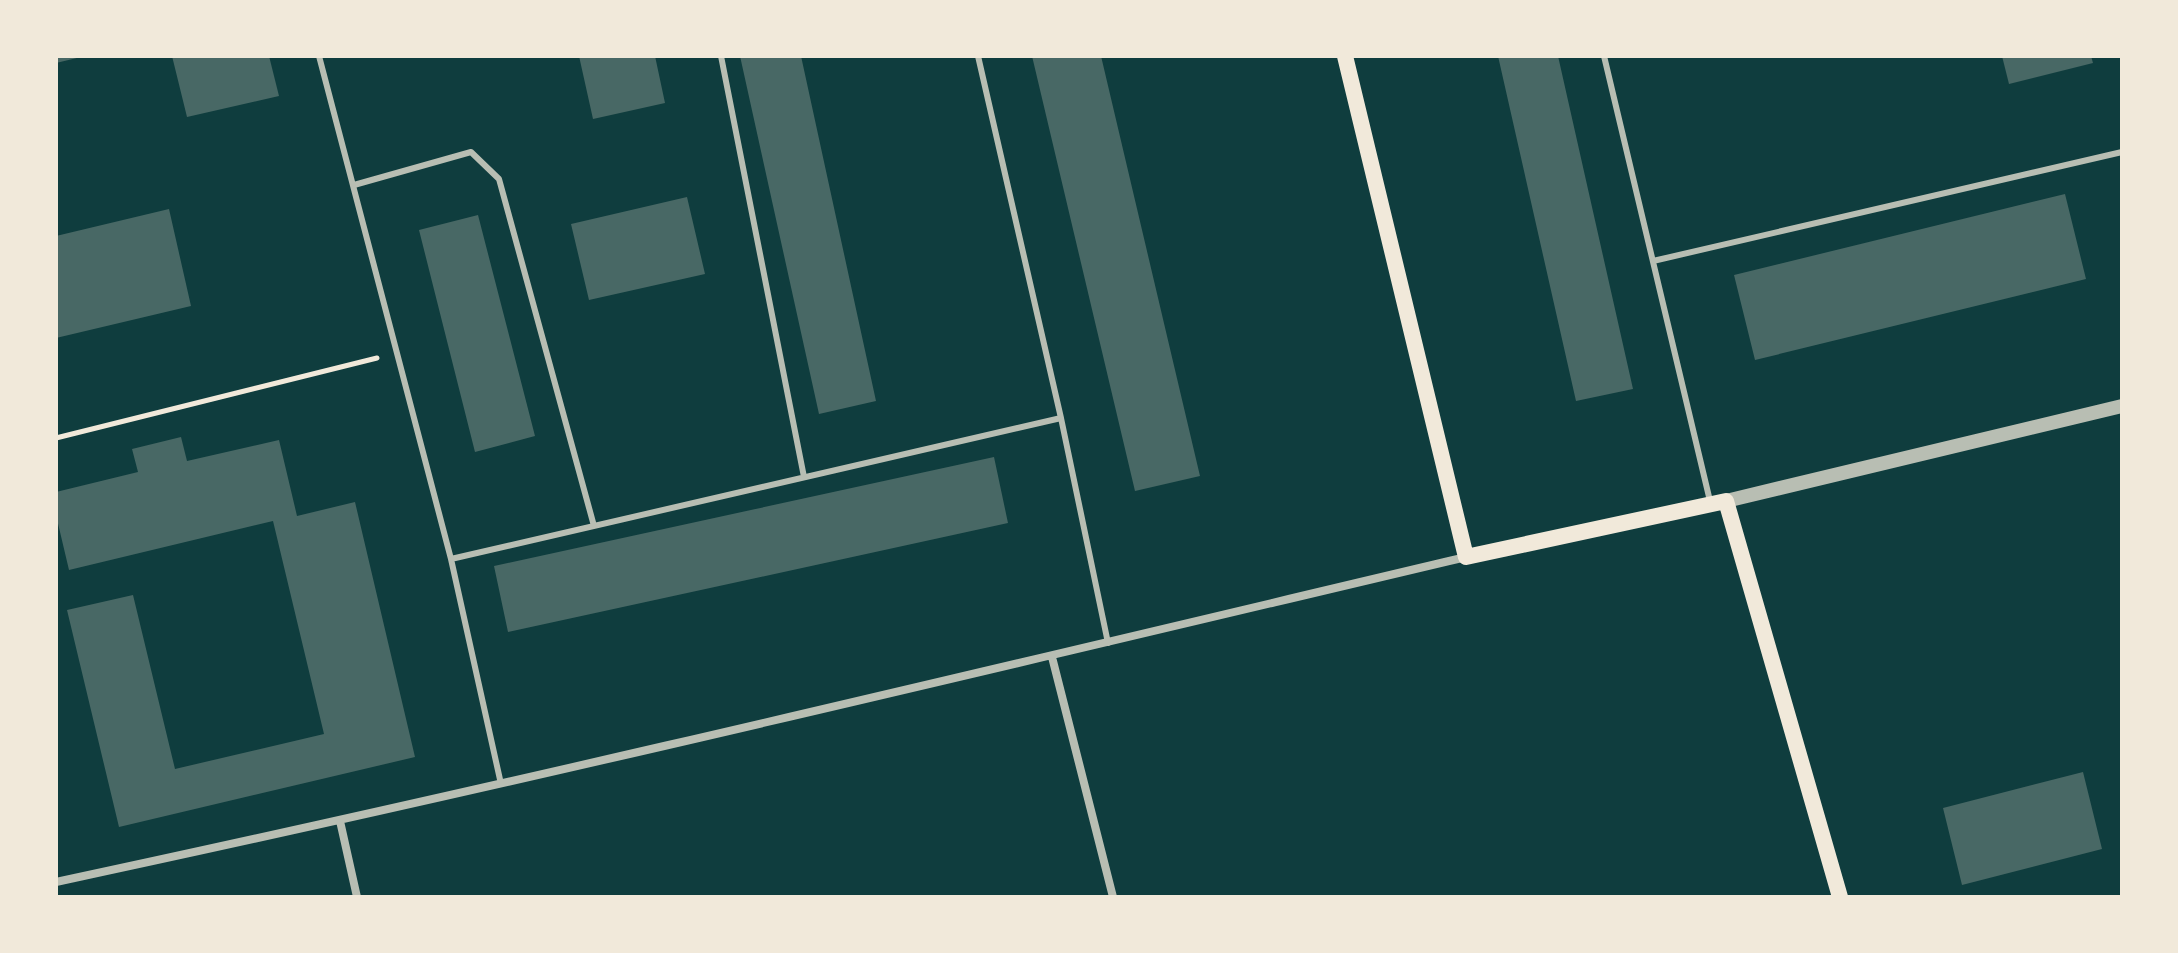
<svg xmlns="http://www.w3.org/2000/svg" width="2178" height="953" viewBox="0 0 2178 953" font-family="Ubuntu,sans-serif">
  <style>
    .building { fill: #486865 }
    .lines { fill: none; stroke-linecap: round; stroke-linejoin: round }
    .path { stroke: #f1e9da; stroke-width: 5 }
    .service { stroke: #b8beb3; stroke-width: 6 }
    .minor { stroke: #b8beb3; stroke-width: 8 }
    .tertiary { stroke: #b8beb3; stroke-width: 14 }
    .secondary { stroke: #f1e9da; stroke-width: 16 }
  </style>
  <rect width="100%" height="100%" fill="#0f3d3e"/>
  <path class="building" d="M56 56H80L81 57 56 63Z
    M172 56H269L279 96 187 117Z
    M579 56H655L665 103 593 119Z
    M740 56H801L876 401 819 414Z
    M1032 56H1101L1200 476 1135 491Z
    M1498 56H1558L1633 389 1576 401Z
    M2002 56H2091L2093 63 2009 84Z
    M2065 194 2086 279 1755 360 1734 275Z
    M687 197 705 274 589 300 571 224Z
    M169 209 191 306 56 338V236Z
    M478 215 535 436 475 452 419 230Z
    M181 437 187 461 279 440 297 516 355 502 415 757 119 827 67 610 133 595 175 769 324 734 273 521 69 570 56 515V492L138 472 132 449Z
    M994 457 1008 523 508 632 494 566Z
    M2083 772 2102 849 1962 885 1943 808Z"/>
  <g class="lines">
    <path class="path" d="M56 438 377 358"/>
    <path class="service" d="M319 56 451 559
      M721 56 804 477
      M978 56 1061 418
      M1604 56 1710 501
      M354 185 471 152 499 179 594 526
      M1653 261 2122 152
      M501 784 451 559 1061 418 1108 643"/>
    <path class="minor" d="M1052 657 1113 897
      M340 821 357 897
      M56 882C528 781 997 668 1466 557"/>
    <path class="tertiary" d="M1726 501 2122 406"/>
    <path class="secondary" d="M1345 56 1466 557 1726 501 1840 897"/>
  </g>
  <rect width="2178" height="953" fill="none" stroke="#f1e9da" stroke-width="116"/>
</svg>
